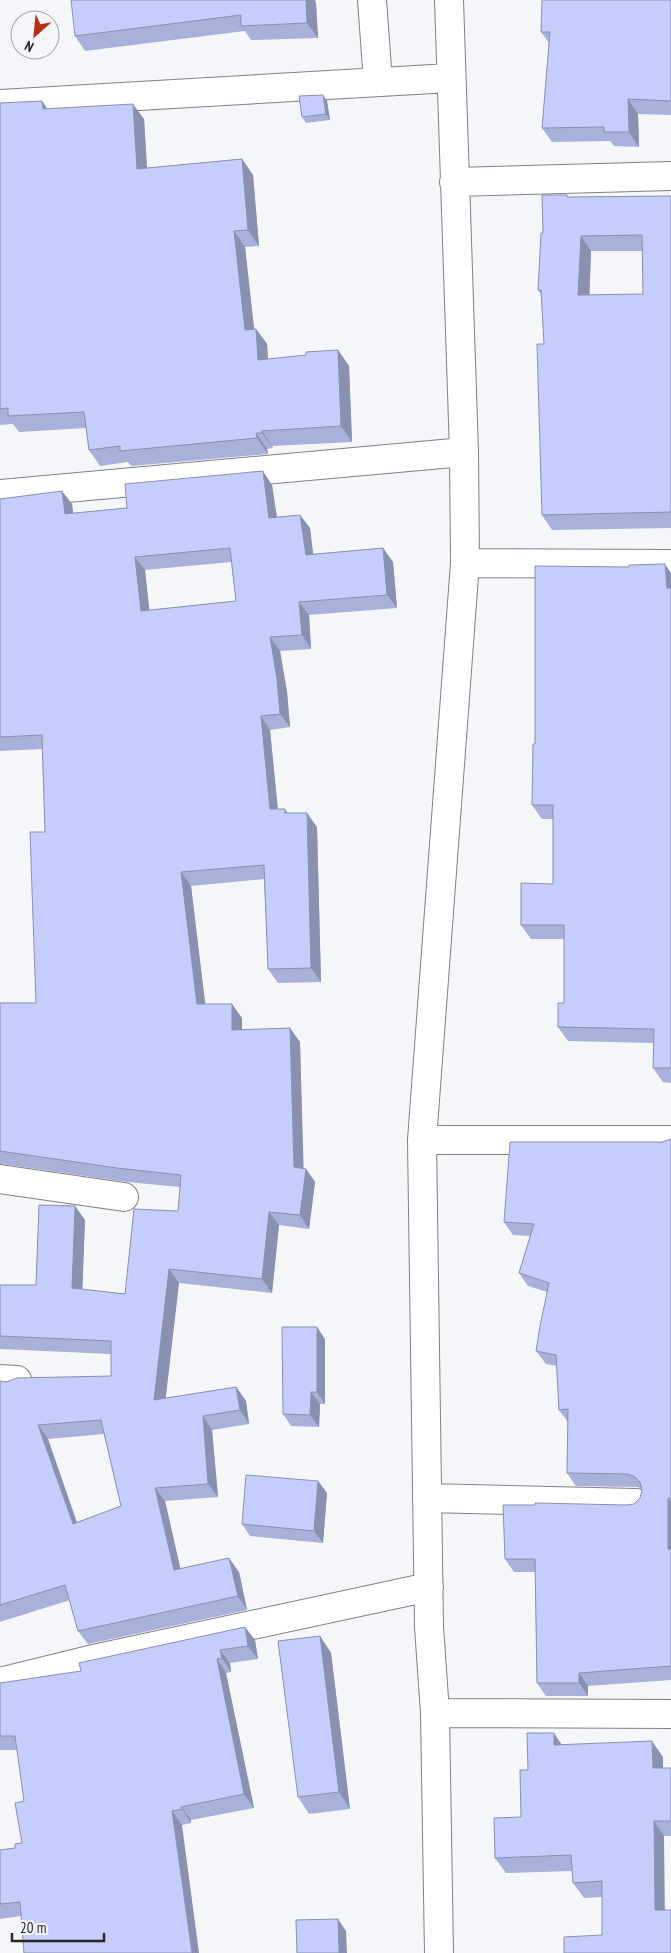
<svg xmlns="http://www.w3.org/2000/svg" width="671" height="1953" viewBox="0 0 671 1953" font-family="'PT Sans Narrow',sans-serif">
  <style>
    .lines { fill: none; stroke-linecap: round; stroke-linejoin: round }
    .street-casing { stroke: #7f8084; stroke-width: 30 }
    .street { stroke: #fff; stroke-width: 28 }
    .wall { fill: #a9b0d9; fill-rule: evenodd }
    .shaded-wall { fill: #8990b0 }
    .building { fill: #c4cdfc; stroke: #8990b0; fill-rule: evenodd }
  </style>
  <rect width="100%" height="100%" fill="#f5f6fa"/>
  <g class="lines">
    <defs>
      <path id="street" d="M372 0 378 82
        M0 104 450 78
        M454 182 671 176
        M0 494 464 452
        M465 563 671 564
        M422 1140H671
        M0 1179 124 1197
        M0 1379 17 1380
        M427 1498 636 1503
        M0 1682 89 1660 429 1587
        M435 1713 671 1714
        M439 1953 435 1713 429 1627 422 1140 465 563 464 452 449 0"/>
    </defs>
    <use href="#street" class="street-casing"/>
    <use href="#street" class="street"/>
  </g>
  <path class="wall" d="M671 0V115L638 114 639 147 614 146 610 141 552 142 542 128 549 43 541 32Z
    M316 3 318 38 251 40 245 31 85 51 75 36Z
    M42 101 47 109 144 119 147 168 242 159 253 175 259 246 245 247 254 329H256L267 344 268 359 306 355 338 350 349 366 352 442 272 446 273 448 267 449 268 454 131 466 128 462 100 466 89 450 86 428 19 432 13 424 0 425V103Z
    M327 101 330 120 306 123 302 117Z
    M567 195 568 197 671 196V528L552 530 542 515 544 344 541 294 538 290 543 233ZM591 251H642L643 294 589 295Z
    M272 485 277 517 300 515 310 528 313 554 383 548 393 562 397 608 309 615 311 649 280 651 287 692 290 727 270 730 278 809H285L288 813 317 827 321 982 278 983 268 969 264 879 191 886 205 1004 242 1018V1030L300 1042 303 1168 306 1169 315 1182 309 1229 279 1225 272 1293 179 1283 165 1398 236 1387 246 1401 249 1424 212 1430 218 1497 165 1501 180 1569 239 1572 247 1610 88 1644 78 1631 70 1600 0 1622V1381L6 1382 111 1376V1354L0 1349V1285H36L85 1220 82 1289 125 1294 178 1211 180 1187 127 1182 2 1164H0V1003H36L45 832 42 749 0 751V499L72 504 73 513 127 508ZM231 562 236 601 149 610 145 570ZM104 1434 121 1506 77 1522 48 1439Z
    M671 573V1083L663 1082 653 1068V1043L568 1041 558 1027 564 1003V939H531L521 925 553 884V819H542L532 805 535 744Z
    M671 1139V1680L588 1686V1696H546L537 1683 535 1572H514L505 1559 626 1505 634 1504 640 1498 642 1489 637 1487 576 1486 567 1473 568 1422 559 1410 557 1366 546 1364 536 1351 547 1292 528 1286 519 1273 530 1236 513 1235 504 1222 662 1142Z
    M325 1339V1404H320L319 1427 291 1426 283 1414Z
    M318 1481 327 1493 323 1543 250 1536 242 1524Z
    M320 1636 331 1653 350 1809 309 1814 298 1797Z
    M255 1640 258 1659 230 1663 231 1672 226 1673 254 1808 191 1820V1823L182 1825 21 1916 0 1919V1850L15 1848 22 1843 24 1801 17 1750H0V1683L81 1671Z
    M562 1745 663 1757V1768H671V1836H664L602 1935V1897L584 1898 573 1883 572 1871 506 1873 495 1858 521 1817 528 1770Z"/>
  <path class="shaded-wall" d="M306 0H315L316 3 318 38 307 23Z
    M323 95 327 101 330 120 326 114Z
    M628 99 638 114 639 147 629 132Z
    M42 101 53 117 43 109Z
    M133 104 144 119 148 185 137 169Z
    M242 159 253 175 259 246 248 230Z
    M234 231 245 247 256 346 245 330Z
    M581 236 591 251 589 310 578 295Z
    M256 329 267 344 269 376 258 360Z
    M338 350 349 366 352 442 341 426Z
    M262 431 272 446 273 448 262 433Z
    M256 433 267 449 268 454 257 438Z
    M263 471 272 485 279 532 269 518Z
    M62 491 72 504 75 528 65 514Z
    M300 515 310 528 315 569 306 555Z
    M383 548 393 562 397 608 387 595Z
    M135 557 145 570 151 625 141 611Z
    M665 564 671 573V594L667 588Z
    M299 602 309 615 311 649 302 635Z
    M270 637 280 651 287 692 290 727 280 714Z
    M261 716 270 730 279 823 270 809Z
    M307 813 317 827 321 982 311 968Z
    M181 872 191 886 207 1018 197 1004Z
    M232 1004 242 1018V1044L232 1030Z
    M290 1028 300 1042 304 1181 294 1167Z
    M306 1169 315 1182 309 1229 300 1215Z
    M75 1206 85 1220 82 1301 72 1288Z
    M269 1212 279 1225 272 1293 262 1279Z
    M169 1269 179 1283 164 1413 154 1400Z
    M317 1327 325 1339V1404L317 1392Z
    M236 1387 246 1401 249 1424 240 1410Z
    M311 1392 320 1404 319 1427 310 1415Z
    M203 1416 212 1430 218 1497 208 1484Z
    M38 1425 48 1439 82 1538 73 1524Z
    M318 1481 327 1493 323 1543 314 1531Z
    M155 1488 165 1501 184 1584 174 1570Z
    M668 1498 671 1502V1553L668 1549Z
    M229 1558 239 1572 247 1610 238 1596Z
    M245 1627 255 1640 258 1659 248 1646Z
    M320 1636 331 1653 350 1809 339 1792Z
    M220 1650 230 1663 231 1672 222 1658Z
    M217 1659 226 1673 254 1808 244 1794Z
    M579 1673 588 1686V1696L579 1683Z
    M554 1733 564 1748 554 1745Z
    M652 1741 663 1757V1783L653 1768Z
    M181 1807 191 1820V1823L182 1809Z
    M172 1811 182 1825 199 1953H192Z
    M654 1821 664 1836 665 1925 655 1910Z
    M338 1919 346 1931 347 1953H339Z"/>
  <path class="building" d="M71 0H306L307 23 241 26V15L75 36Z
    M542 0H671V101L628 99 629 132H604V127L542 128 550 32H541Z
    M323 95 326 114 302 117 299 96Z
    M42 101 43 109 133 104 137 169 242 159 248 230 234 231 245 330 256 329 258 360 306 355V352L338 350 341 426 262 431V433H256L257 438 120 451V446L89 450 84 412 8 416V408L0 409V103Z
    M542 195H567V197L671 196V512L542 515 537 344H544L541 290H538L541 233H543ZM642 235 643 294 578 295 581 236Z
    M263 471 269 518 300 515 306 555 383 548 387 595 299 602 302 635 270 637 277 679 280 714 261 716 270 809H285V813H307L311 968 268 969 264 865 181 872 197 1004H232V1030L290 1028 294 1167 306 1169 300 1215 269 1212 262 1279 169 1269 154 1400 236 1387 240 1410 203 1416 208 1484 155 1488 174 1570 229 1558 238 1596 78 1631 65 1585 0 1605V1381L6 1382 17 1378 111 1376V1341L0 1336V1285H36L39 1205 75 1206 72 1288 125 1294 134 1209 178 1211 181 1175 117 1168 0 1151V1003H36L30 832H45L42 735 0 737V499L62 491 65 514 127 508 125 484ZM230 548 236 601 141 611 135 557ZM101 1420 121 1506 73 1524 38 1425Z
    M665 564 667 588H671V1068H653L654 1029 558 1027V1003H564V925H521V883L553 884V805H532L533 744H535V566L629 567V565Z
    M671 1139V1498H668V1549H671V1666L579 1673V1683H537L535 1559H505L503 1505H535V1503L626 1505 634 1504 640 1498 642 1490 640 1482 635 1477 628 1474 567 1473 568 1409 559 1410 556 1355 536 1351 540 1326 549 1283 519 1273 534 1224 504 1222 510 1142H662Z
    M282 1327H317V1392H311L310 1415 283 1414Z
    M246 1475 318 1481 314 1531 242 1524Z
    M245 1627 248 1646 220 1650 222 1658 217 1659 244 1794 181 1807 182 1809 172 1811 192 1953H24L20 1902 0 1904V1850L15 1848V1844L22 1843 15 1803 24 1801 15 1736H0V1683L81 1671 79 1663Z
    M320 1636 339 1792 298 1797 278 1641Z
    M527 1733H554V1745L652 1741 653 1768H671V1821H654L655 1910H671V1953H564V1937L602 1935V1881L573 1883 571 1855 495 1858 494 1818 521 1817 520 1770H528Z
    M338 1919 339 1953H297L296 1920Z"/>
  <g transform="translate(35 35) rotate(207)"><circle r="24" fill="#f5f6fa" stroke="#a3a3a6"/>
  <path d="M0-4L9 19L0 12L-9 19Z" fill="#b92e14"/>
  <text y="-8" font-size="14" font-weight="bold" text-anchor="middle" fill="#272728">N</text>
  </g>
  <path d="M12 1933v8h92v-8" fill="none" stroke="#272728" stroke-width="2.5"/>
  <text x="20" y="1933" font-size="15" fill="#272728" stroke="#f5f6fa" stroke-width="4" paint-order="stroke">20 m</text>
</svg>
